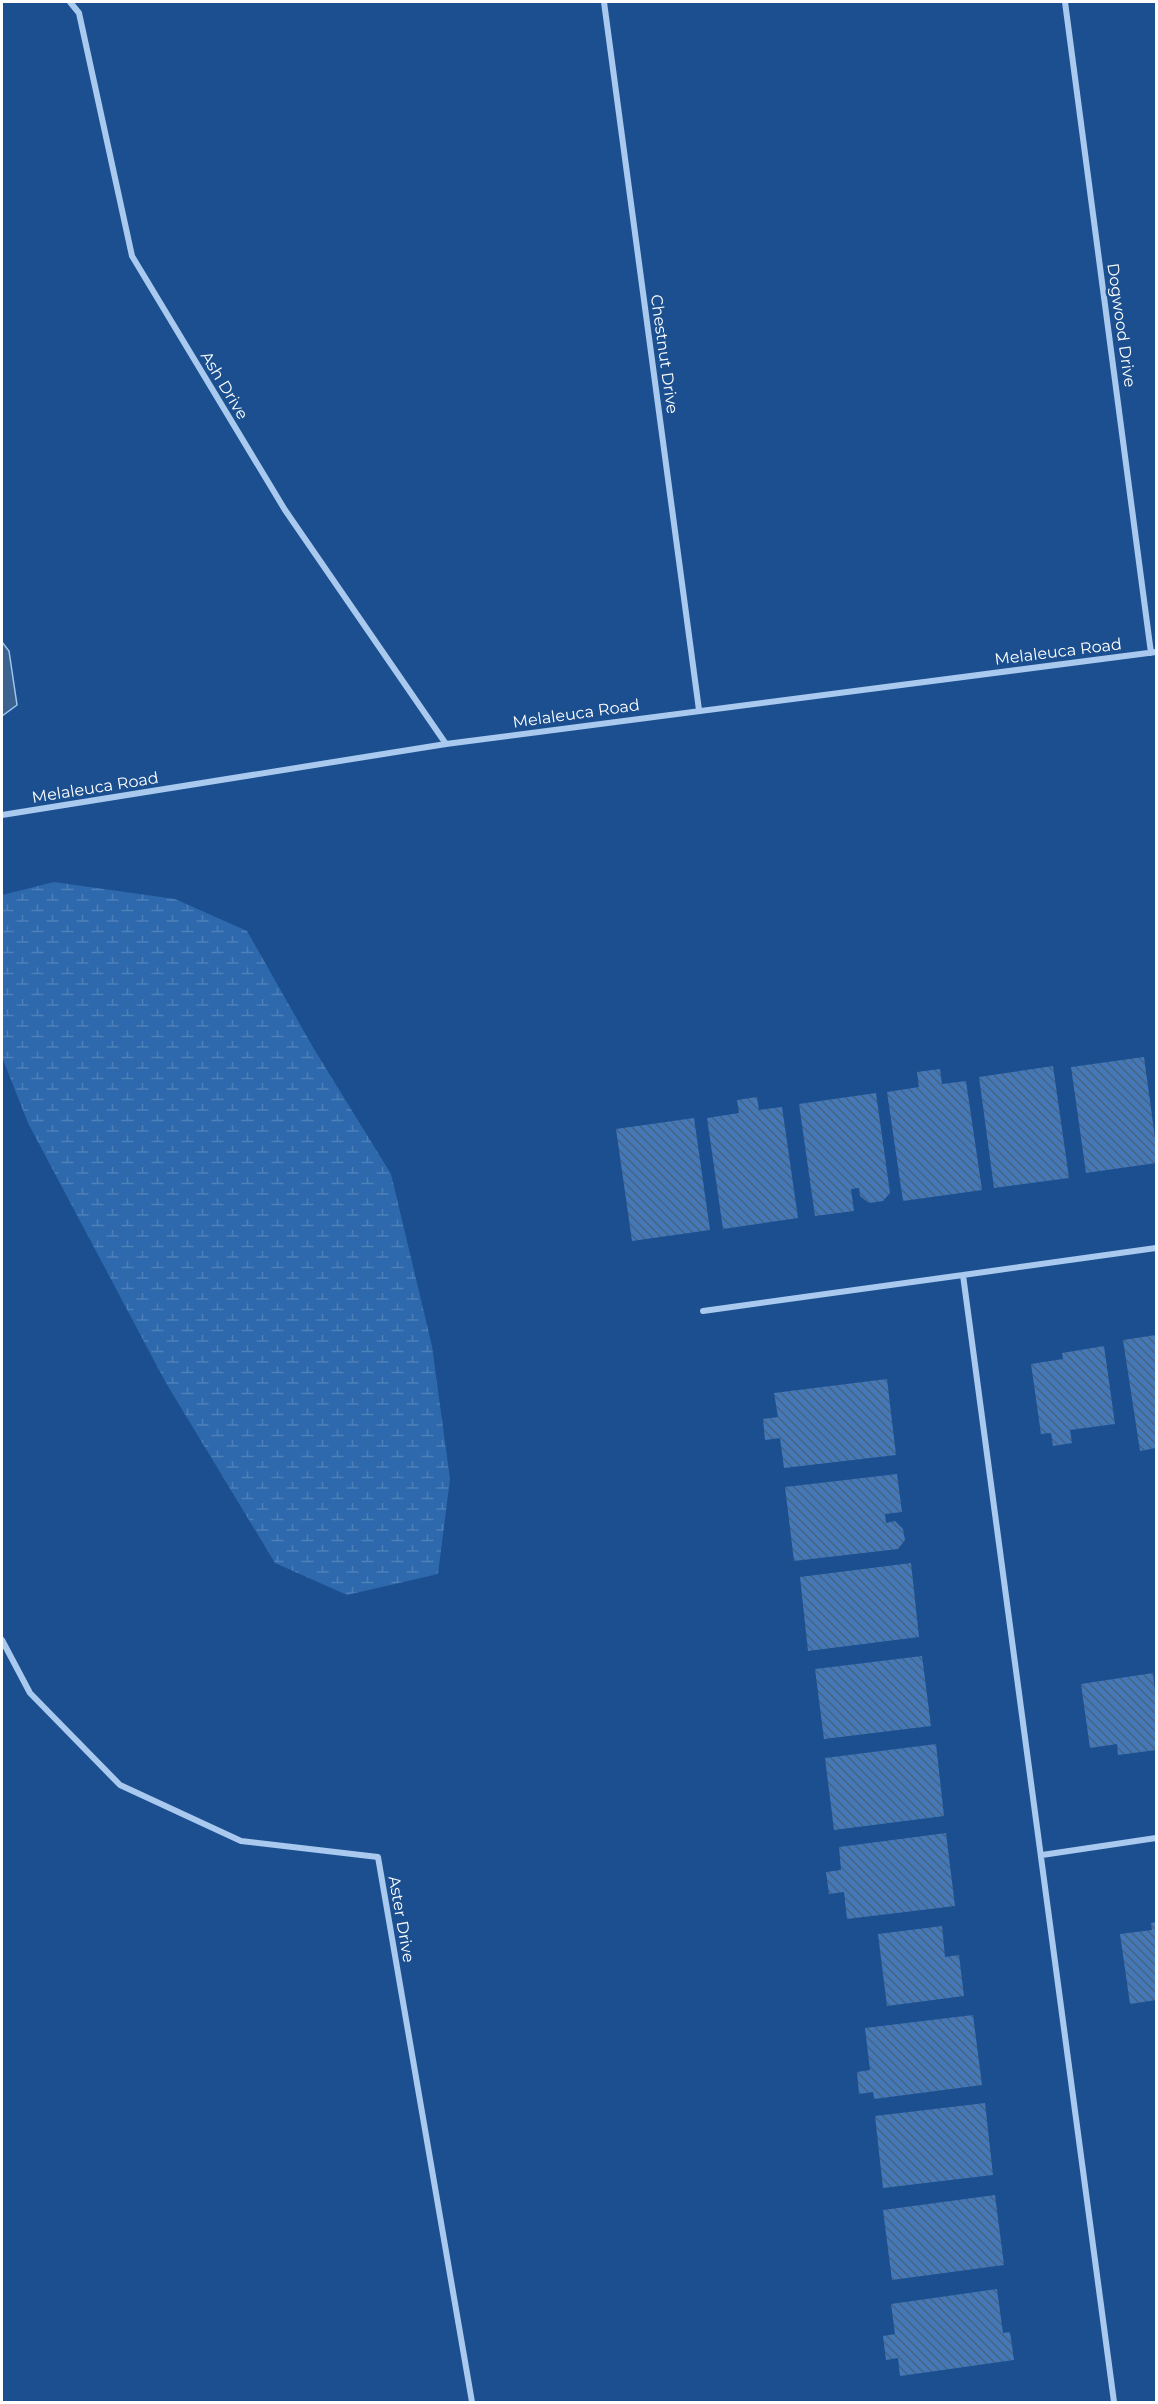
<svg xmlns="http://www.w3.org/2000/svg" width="1158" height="2404" viewBox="0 0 1158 2404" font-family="Montserrat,sans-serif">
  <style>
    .wetland { fill: url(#wetland-marsh) }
    .water { fill: #3c6290; stroke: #9cc4f0; stroke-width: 1.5 }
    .building { fill: url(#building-back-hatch) }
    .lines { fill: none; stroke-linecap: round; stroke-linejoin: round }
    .minor { stroke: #a9c9ee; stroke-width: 6 }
    .labels { text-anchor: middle; stroke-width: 5; stroke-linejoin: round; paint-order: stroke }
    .street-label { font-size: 16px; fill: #fff; stroke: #1b4f8f }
  </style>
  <defs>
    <pattern id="wetland-marsh" width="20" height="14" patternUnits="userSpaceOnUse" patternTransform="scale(1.5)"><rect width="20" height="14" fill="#2e69ad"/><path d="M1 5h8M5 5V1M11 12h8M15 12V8" fill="none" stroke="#4d80b9"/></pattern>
    <pattern id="building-back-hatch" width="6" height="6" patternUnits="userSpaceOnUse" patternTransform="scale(1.5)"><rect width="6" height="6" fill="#4478b7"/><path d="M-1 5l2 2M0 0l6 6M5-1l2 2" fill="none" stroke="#486282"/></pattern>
  </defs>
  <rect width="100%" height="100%" fill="#1b4f8f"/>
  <path class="wetland" d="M54 882 175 899 247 931 314 1049 391 1174 432 1346 450 1479 438 1574 347 1595 275 1563 166 1383 28 1123 2 1057V895Z"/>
  <path class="water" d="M2 642 9 651 17 705 2 716Z"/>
  <path class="building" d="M1144 1057 1156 1145V1163L1086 1173 1071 1067Z
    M1053 1066 1069 1178 994 1188 979 1077Z
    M940 1069 942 1084 966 1081 982 1190 903 1201 887 1092 919 1087 917 1072Z
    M876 1093 890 1193 883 1201 869 1203 860 1196 859 1188 851 1189 854 1211 815 1216 799 1104Z
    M757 1097 759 1110 782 1107 798 1218 723 1229 707 1118 739 1113 737 1100Z
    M694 1118 710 1230 632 1241 616 1129Z
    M1156 1335V1448L1140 1451 1123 1340Z
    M1104 1346 1115 1424 1070 1430 1072 1443 1053 1446 1051 1433 1041 1434 1031 1364 1063 1359 1062 1353Z
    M887 1379 896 1455 784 1468 780 1438 765 1440 763 1419 778 1417 774 1393Z
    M897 1474 902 1512 885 1514 886 1523 895 1521 903 1529 905 1540 898 1549 794 1561 785 1487Z
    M911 1563 919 1637 808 1651 800 1577Z
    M922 1656 931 1726 824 1739 815 1669Z
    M1153 1673 1156 1700V1750L1118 1755 1117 1744 1090 1748 1081 1684Z
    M936 1744 944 1816 834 1830 825 1758Z
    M946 1833 955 1906 847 1919 844 1892 829 1894 826 1872 841 1870 839 1847Z
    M1156 1922V2000L1130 2004 1120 1934 1152 1930 1151 1923Z
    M942 1926 945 1957 959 1955 964 1996 887 2006 878 1934Z
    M973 2015 982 2085 874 2099 873 2092 859 2094 857 2072 870 2070 865 2028Z
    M985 2103 993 2175 883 2188 875 2116Z
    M995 2195 1004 2265 892 2280 883 2210Z
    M997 2289 1003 2333 1010 2332 1014 2360 900 2376 898 2358 886 2360 883 2336 895 2334 891 2304Z"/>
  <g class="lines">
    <path class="minor" d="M70 2 79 13 132 256 285 510 446 744
      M604 2 699 710
      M1065 2 1151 653
      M2 815 446 744 1156 652
      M703 1311 963 1275
      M2 1640 30 1693 120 1785 241 1841 378 1857 472 2402
      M1042 1855 1156 1838
      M1114 2402 963 1275 1156 1248"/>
  </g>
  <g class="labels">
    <g class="street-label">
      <text transform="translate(1122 325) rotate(82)" y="6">Dogwood Drive</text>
      <text transform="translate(665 354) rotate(82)" y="6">Chestnut Drive</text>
      <text transform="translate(225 385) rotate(59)" y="6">Ash Drive</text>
      <text transform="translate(1058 651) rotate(-7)" y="6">Melaleuca Road</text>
      <text transform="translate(576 713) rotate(-8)" y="6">Melaleuca Road</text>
      <text transform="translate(95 787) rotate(-9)" y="6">Melaleuca Road</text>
      <text transform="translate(402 1919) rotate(80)" y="6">Aster Drive</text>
    </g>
  </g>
  <rect width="1158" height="2404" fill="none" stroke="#ffffff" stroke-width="6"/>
</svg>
